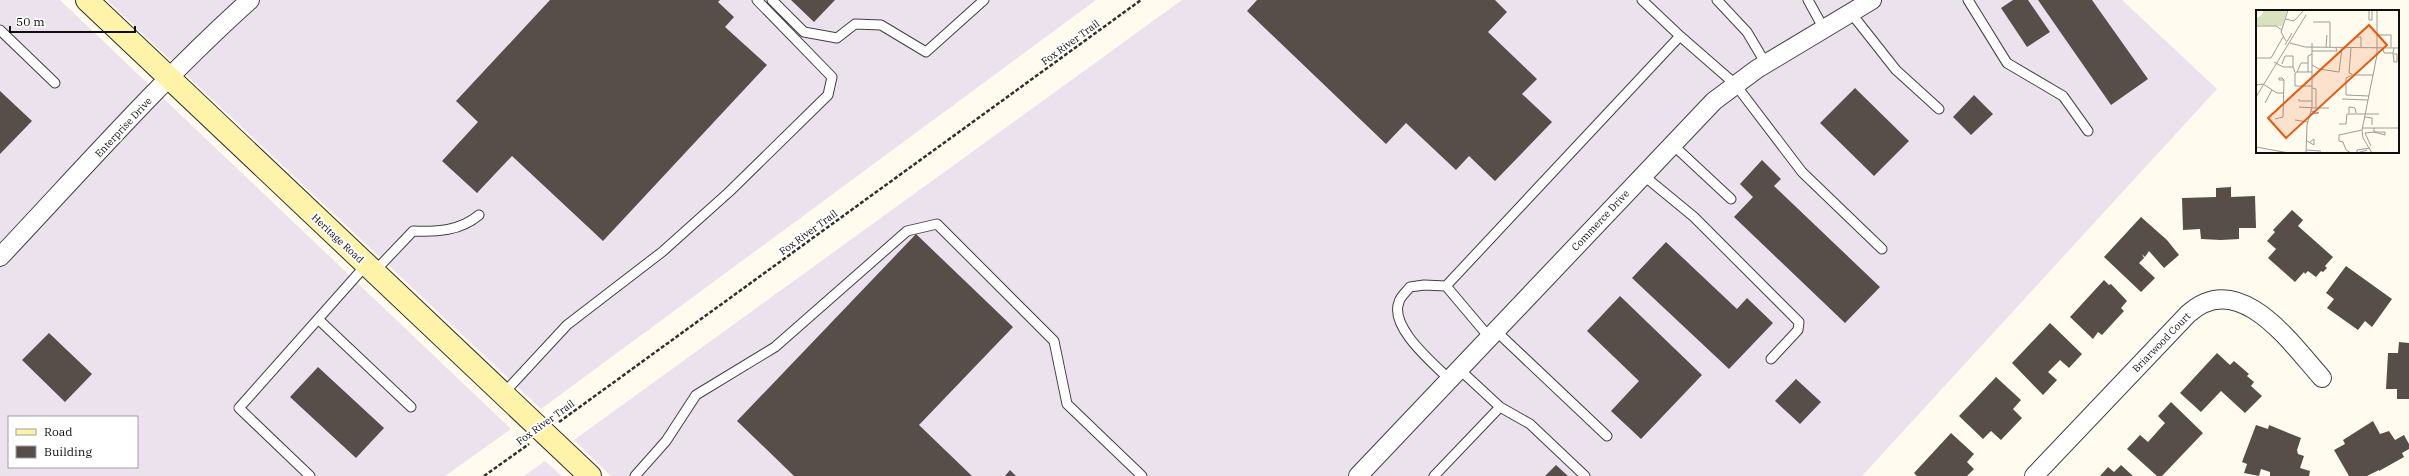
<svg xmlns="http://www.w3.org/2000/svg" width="2409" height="476" viewBox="0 0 2409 476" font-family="'IBM Plex Serif',serif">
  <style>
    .industrial { fill: #ebe2ed; fill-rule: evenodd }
    .building { fill: #574e49 }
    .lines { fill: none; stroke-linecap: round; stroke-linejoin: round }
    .lane-casing { stroke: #414141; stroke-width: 11 }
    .street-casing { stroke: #414141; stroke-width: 20 }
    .secondary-casing { stroke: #303030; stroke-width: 24 }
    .path { stroke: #303030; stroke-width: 2.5; stroke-dasharray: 4 2; stroke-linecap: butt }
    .lane { stroke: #fff; stroke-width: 9 }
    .street { stroke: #fff; stroke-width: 18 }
    .secondary { stroke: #fff3aa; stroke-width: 22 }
    .labels { text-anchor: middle; stroke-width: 4; stroke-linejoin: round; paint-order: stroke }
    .street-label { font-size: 10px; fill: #0e0e0e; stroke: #fff }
    .inset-road { fill: none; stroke: #9f9c95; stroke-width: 1 }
    .view { fill: #e8590c; fill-opacity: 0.15; stroke: #e8590c; stroke-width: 2 }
    .inset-edge { fill: none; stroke: #0e0e0e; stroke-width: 2 }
  </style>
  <rect width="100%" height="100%" fill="#fffbef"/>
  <path class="industrial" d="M0 0H60L511 429 445 476H0ZM9 417H137V467H9Z
    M107 0H1096L541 409Z
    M1182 0H2122L2217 89 1862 476H611L574 440Z
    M545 461 562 476H524Z"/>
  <path class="building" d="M550 0H720L718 2 734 17 725 27 767 65 603 241 512 156 477 193 442 161 478 122 456 101Z
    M791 0H835L814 22Z
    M1257 0H1495L1507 12 1488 32 1537 79 1522 94 1552 122 1495 181 1469 156 1456 170 1406 123 1386 144 1247 11Z
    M2013 0H2028L2050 32 2027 47 2001 8Z
    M2038 0H2092L2148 79 2111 105Z
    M1855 88 1909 141 1874 176 1820 123Z
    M0 91 32 121 0 154Z
    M1974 95 1993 114 1971 135 1953 117Z
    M1762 160 1781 179 1774 186 1880 287 1845 323 1734 217 1753 197 1740 184Z
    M2231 187V197L2255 196 2256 228H2239V239L2221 240 2201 239 2200 229 2183 230 2182 198 2216 197V188Z
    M2292 210 2303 220 2298 226 2333 257 2325 266 2327 268 2323 272 2321 271 2316 277 2308 271 2305 274 2304 272 2295 282 2268 258 2276 249 2267 241 2275 232 2273 230Z
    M2141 217 2167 240 2179 255 2164 268 2149 251 2145 257 2142 254 2144 258 2139 263 2155 278 2141 292 2104 257Z
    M916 234 1013 327 919 425 972 476H794L737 421Z
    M1666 242 1737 309 1747 298 1773 323 1729 369 1632 278Z
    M2346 266 2392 299 2372 327 2365 321 2358 330 2327 308 2334 299 2326 293Z
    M2104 280 2109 285 2111 284 2127 301 2121 308 2124 311 2102 335 2098 332 2093 339 2070 317Z
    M1620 296 1702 375 1641 439 1611 411 1639 381 1587 331Z
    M2050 323 2082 354 2069 368 2060 360 2048 372 2057 380 2043 395 2012 363Z
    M49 333 92 374 65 402 22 360Z
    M2399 342 2409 343V399H2397V389H2386L2388 353H2398Z
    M2217 353 2230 365 2234 361 2249 374 2247 376 2254 382 2251 386 2262 396 2245 413 2221 391 2201 412 2180 393Z
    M318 367 384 428 356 458 290 397Z
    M1996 377 2021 400 2013 409 2022 418 2001 440 1991 431 1983 439 1959 416Z
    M1796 379 1821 402 1800 424 1775 401Z
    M2171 402 2203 433 2162 476H2157L2127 449 2140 435 2148 442 2165 423 2158 416Z
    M2373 421 2380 434 2389 431 2395 440 2404 435 2409 444V449L2402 453 2404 457 2379 471V470L2367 476H2349L2334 450 2345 444 2343 440Z
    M2256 425 2268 429 2269 425 2301 438 2297 450 2298 454 2304 456 2300 468 2310 471 2309 476H2270V472L2261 469 2259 476 2244 473 2247 464 2242 462Z
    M1951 433 1974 454 1967 462 1974 469 1967 476H1917L1914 473Z
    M1556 465 1568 476H1545Z
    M2121 465 2133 476H2100L2108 467 2114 472Z
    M1010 470 1016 476H1005Z"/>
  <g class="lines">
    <defs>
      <path id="lane" d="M772 0 804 32 837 38 855 24 881 25 926 52 984 0
        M1642 0 1680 36
        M1717 0 1747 32 1766 64
        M1808 0 1824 29
        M1968 0 2007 63 2063 96 2088 131
        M1851 13 1896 70 1939 109
        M0 30 55 83
        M1672 144 1731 199
        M1643 175 1694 217 1799 322 1798 330 1771 359
        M374 272 413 231C437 232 460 231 479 215
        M1446 286 1424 285 1410 287C1407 291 1400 297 1399 302 1389 327 1433 363 1449 379
        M318 319 411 407
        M1495 330 1607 436
        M1489 337 1446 286 1680 36 1735 84 1802 172 1882 249
        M1459 369 1500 407 1530 424 1585 476
        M503 394 567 325 662 252 729 192 828 95 832 77 757 0
        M310 476 239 408 366 265
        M635 476 666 441 696 395 775 347 907 231 937 224 1054 341 1067 404 1142 476
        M1434 476 1500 407"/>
      <path id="street" d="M0 257C82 170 161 80 250 0
        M1358 476 1714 101 1757 69 1872 0
        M2034 476 2188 314C2239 268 2290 342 2322 378"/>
      <path id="secondary" d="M87 0 590 476"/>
    </defs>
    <use href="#lane" class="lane-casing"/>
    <use href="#street" class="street-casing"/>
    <use href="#secondary" class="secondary-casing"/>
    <path class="path" d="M559 422 1141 0
      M484 476 529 444"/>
    <use href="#lane" class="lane"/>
    <use href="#street" class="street"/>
    <use href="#secondary" class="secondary"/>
  </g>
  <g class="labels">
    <g class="street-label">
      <text transform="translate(1070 42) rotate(-36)" y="4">Fox River Trail</text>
      <text transform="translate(123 127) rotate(-47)" y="4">Enterprise Drive</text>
      <text transform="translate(1600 220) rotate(-47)" y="4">Commerce Drive</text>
      <text transform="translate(808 232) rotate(-36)" y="4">Fox River Trail</text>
      <text transform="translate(338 238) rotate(43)" y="4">Heritage Road</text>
      <text transform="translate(2161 342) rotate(-46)" y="4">Briarwood Court</text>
      <text transform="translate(545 422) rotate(-36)" y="4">Fox River Trail</text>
    </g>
  </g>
  <g transform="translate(2256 10)">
    <rect width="143" height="143" fill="#fffbef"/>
    <path d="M8 0H31L26 16 0 15V8L6 5Z" fill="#d8e3be"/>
    <path class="inset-road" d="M113 0V10H116V0M29 9 38 11 48 0M57 12H74V37M0 16H20L26 20M121 25H135V37M99 27H105V37M30 31 25 22 32 0M34 33 49 37 143 38M29 35 36 23M70 37 71 25M95 38 93 63 96 64M127 38 128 43H137L138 38M56 41H81L80 38M137 43 138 52H141V44H138M0 48H15L27 27M18 52 27 57H37L39 62M52 53H45L41 62H56M26 54 29 46H37V57M56 55 63 59 83 62 86 38M41 62 39 63V76H56M52 62V46L56 44M23 68H26L28 70H23ZM0 75 7 74 21 83H28M113 86 90 85V68L96 65H117M0 87 50 5M43 89V91H56M86 89 112 90M9 93 16 80M43 97 60 98V79L56 78M60 98H73M93 103V97L99 98 100 103M54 104 63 103 55 101M109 107 116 108V115M19 109 27 107 28 70M39 110 52 112M83 114H90L91 104H123M106 118H143M118 122 129 125V122H118M51 131 58 135V129L54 132M115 136 109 123 118 122V118M0 137 33 143M50 140 65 141M111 140 101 143V140L114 138M50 143 51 115 56 97V33M95 143 90 140 87 132 83 131V125L106 120M116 143 107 128 106 120 121 45V0"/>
    <path class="view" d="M113 15 131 35 30 128 12 108Z"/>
    <rect width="143" height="143" class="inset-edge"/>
  </g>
  <rect x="8" y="416" width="130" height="52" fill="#ffffff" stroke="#9f9f9f"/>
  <rect x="16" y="429" width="20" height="6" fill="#fff3aa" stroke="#9f9f9f"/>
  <text x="44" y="436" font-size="12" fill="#0e0e0e">Road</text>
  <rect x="16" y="446" width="20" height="12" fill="#574e49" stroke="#9f9f9f"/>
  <text x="44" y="456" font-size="12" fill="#0e0e0e">Building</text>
  <path d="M10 26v6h125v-6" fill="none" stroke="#0e0e0e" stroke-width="2"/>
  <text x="16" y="26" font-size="12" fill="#0e0e0e" stroke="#ffffff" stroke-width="3" paint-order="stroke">50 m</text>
</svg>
